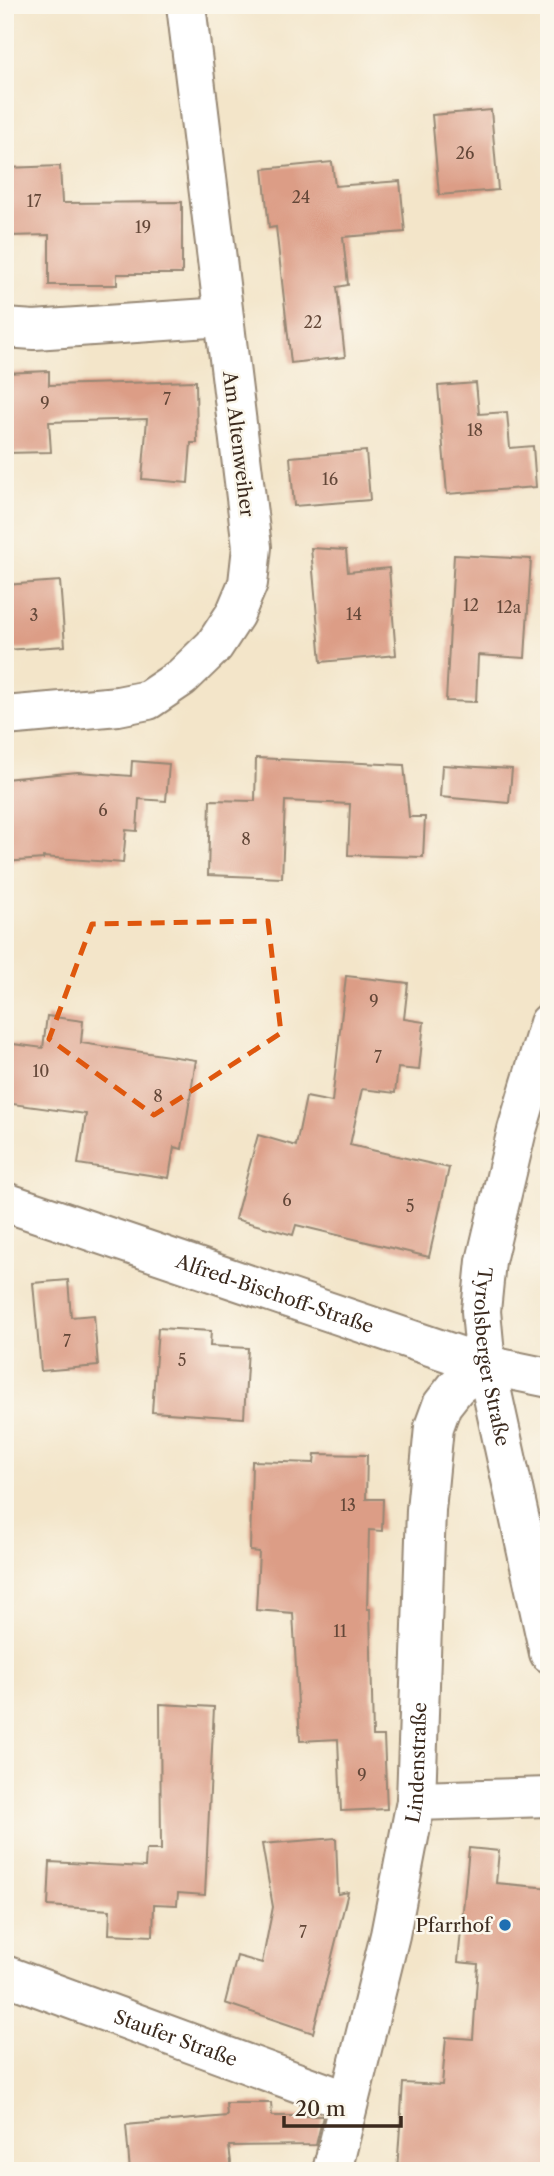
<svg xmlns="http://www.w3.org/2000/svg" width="554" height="2176" viewBox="0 0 554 2176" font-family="'Libre Caslon Text',serif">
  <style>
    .building { fill: #dc9d86 }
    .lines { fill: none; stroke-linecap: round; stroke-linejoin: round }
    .minor-casing { stroke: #978874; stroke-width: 42 }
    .minor { stroke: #fff; stroke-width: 38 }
    .marked { fill: none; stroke: #df570d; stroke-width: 5; stroke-dasharray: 14 9; stroke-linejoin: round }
    .poi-dot { fill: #1f6fb2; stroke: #fbf7ec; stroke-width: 2.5 }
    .labels { text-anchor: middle; stroke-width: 5; stroke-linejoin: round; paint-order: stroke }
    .number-label { font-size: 16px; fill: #634738 }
    .street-label { font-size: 19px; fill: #3b2a1e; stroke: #fbf7ec }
    .poi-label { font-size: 19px; fill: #3b2a1e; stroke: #fbf7ec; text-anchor: end }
  </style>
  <rect width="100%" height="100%" fill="#fbf7ec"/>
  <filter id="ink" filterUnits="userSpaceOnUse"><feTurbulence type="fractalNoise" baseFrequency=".0143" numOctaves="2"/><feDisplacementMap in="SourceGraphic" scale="14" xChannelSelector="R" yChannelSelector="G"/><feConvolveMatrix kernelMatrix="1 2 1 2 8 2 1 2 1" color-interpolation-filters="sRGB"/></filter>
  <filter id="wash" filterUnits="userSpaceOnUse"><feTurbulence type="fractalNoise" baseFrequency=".00686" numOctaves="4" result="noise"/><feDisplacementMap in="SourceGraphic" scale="28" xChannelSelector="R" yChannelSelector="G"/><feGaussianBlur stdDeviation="1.57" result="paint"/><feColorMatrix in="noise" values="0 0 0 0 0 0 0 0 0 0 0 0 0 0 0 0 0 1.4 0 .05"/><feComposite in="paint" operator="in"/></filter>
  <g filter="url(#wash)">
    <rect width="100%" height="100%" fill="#f3e5c9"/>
    <g id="blocks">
      <path class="building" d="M491 110 498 190 439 195 432 115Z
        M332 162 335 186 400 181 405 232 343 237 348 285 337 287 345 357 291 363 276 227 269 228 263 169Z
        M60 166 62 203 182 202V274H117V285H49V235L8 236 6 168Z
        M49 371V385L196 381 197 443H191L188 483 142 479 147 419 49 422 51 452 5 453V373Z
        M476 383 479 414 507 412 510 448 533 446 536 487 447 494 438 386Z
        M366 451 370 500 294 506 290 457Z
        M311 548 346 550 348 572 389 568 396 655 321 662Z
        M454 555 531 559 525 658 478 655 476 702 446 701Z
        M60 581 65 646 5 650V585Z
        M256 758 404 765 409 817H425L423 857 348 855 350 804 285 801 282 878 208 875 210 800 255 801Z
        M132 761 169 764 166 801 139 799 137 831 126 830 123 863 43 857V859L5 862V779L78 772 131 776Z
        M442 765 512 769 509 803 440 797Z
        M346 976 408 983 404 1019 424 1022 419 1070 398 1068 395 1093 362 1089 350 1145 449 1168 429 1257 296 1225 293 1235 235 1219 258 1135 296 1146 306 1097 332 1102Z
        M47 1016 83 1021 81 1043 196 1060 182 1149 174 1147 169 1178 78 1164 86 1114 5 1103V1043L43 1048Z
        M68 1280 71 1317 94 1315 98 1366 41 1371 33 1283Z
        M158 1328 211 1331 210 1346 248 1348 244 1418 152 1412Z
        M315 1454 367 1455 366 1499H383L382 1531 369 1530 367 1609H370L373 1736H384L387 1809 341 1811 338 1739 300 1741 293 1613 256 1610 259 1552 250 1551 252 1461 314 1463Z
        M160 1704 214 1707 205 1895 178 1893 177 1905 154 1904 153 1936 109 1934 110 1910 48 1906 50 1862 145 1867 146 1850H161Z
        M336 1838 338 1894 348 1892 313 2033 225 2003 237 1956 262 1963 273 1907 262 1844Z
        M469 1848 499 1851 496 1883 549 1888 547 2090H549V2171H397L403 2083 442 2085 446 2037 473 2039 478 1964 458 1962Z
        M226 2103H271L272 2116H323L316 2145 229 2146 232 2171H130L126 2125 227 2116Z"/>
    </g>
  </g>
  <g filter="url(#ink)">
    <use href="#blocks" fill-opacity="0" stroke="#978874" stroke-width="2"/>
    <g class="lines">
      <defs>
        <g id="minor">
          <path d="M5 328 34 330 223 317"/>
          <path d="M5 716 118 706 148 700 182 677 214 646 235 614 248 583 252 547 186 5"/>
          <path id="s1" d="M549 1023 517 1130 486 1261 481 1311 486 1365 549 1653"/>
          <path id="s2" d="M5 1202 486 1365 549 1378"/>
          <path d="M416 1801 549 1797"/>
          <path id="s3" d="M5 1975 348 2101"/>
          <path id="s4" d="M332 2171 390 1935 416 1801 426 1510 434 1427 442 1405 457 1386 486 1365"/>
        </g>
      </defs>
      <use href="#minor" class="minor-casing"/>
      <use href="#minor" class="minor"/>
    </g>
  </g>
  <path class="marked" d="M268 921 281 1033 154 1115 49 1039 92 924Z"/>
  <circle class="poi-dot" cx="505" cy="1925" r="7"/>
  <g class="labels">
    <g class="number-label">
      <text x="465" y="159">26</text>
      <text x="301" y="203">24</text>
      <text x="34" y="207">17</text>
      <text x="143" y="233">19</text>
      <text x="313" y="328">22</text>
      <text x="167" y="405">7</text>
      <text x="45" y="409">9</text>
      <text x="475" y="436">18</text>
      <text x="330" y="485">16</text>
      <text x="471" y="611">12</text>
      <text x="509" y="613">12a</text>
      <text x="354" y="620">14</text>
      <text x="34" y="621">3</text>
      <text x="103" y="816">6</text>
      <text x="246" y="845">8</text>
      <text x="374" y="1007">9</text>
      <text x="378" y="1063">7</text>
      <text x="41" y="1077">10</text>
      <text x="158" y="1102">8</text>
      <text x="287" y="1206">6</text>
      <text x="410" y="1212">5</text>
      <text x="67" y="1347">7</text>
      <text x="182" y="1366">5</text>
      <text x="348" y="1511">13</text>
      <text x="340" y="1637">11</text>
      <text x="362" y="1781">9</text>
      <text x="303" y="1938">7</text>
    </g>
    <g class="street-label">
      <text transform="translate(239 444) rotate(83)" y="7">Am Altenweiher</text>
      <text dy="7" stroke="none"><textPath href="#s2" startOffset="285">Alfred-Bischoff-Straße</textPath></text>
      <text dy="7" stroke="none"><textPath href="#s1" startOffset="343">Tyrolsberger Straße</textPath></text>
      <text dy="7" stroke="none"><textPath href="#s4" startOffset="418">Lindenstraße</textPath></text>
      <text dy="7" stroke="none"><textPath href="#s3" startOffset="182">Staufer Straße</textPath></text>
    </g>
    <g class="poi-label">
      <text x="491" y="1932">Pfarrhof</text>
    </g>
  </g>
  <rect width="554" height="2176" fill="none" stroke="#fbf7ec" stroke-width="28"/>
  <path d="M284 2116v10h117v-10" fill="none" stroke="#3b2a1e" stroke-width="3.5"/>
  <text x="295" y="2116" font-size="21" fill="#3b2a1e" stroke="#fbf7ec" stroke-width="5" paint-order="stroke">20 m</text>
</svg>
